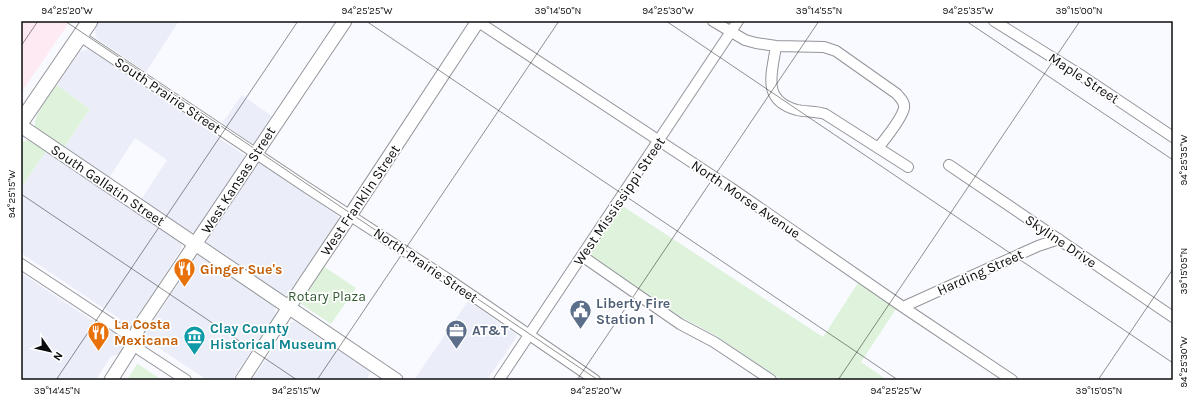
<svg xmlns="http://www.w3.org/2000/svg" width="1194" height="401" viewBox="0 0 1194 401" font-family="Karla,sans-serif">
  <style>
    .built { fill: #ebeef9 }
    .education { fill: #feeaf3 }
    .green { fill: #def2dc }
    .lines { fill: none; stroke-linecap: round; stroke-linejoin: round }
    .minor-casing { stroke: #93959a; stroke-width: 12 }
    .tertiary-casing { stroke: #93959a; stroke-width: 15 }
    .secondary-casing { stroke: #93959a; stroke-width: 17 }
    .minor { stroke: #fff; stroke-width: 10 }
    .tertiary { stroke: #fff; stroke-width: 13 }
    .secondary { stroke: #fff; stroke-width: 15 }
    .ticks { fill: none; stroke: #0b0c0e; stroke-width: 1; stroke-opacity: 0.45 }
    .labels { text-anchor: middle; stroke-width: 3.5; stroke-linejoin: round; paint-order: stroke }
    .street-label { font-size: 14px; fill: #0b0c0e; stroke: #fff }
    .food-label { font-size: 14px; font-weight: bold; fill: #c56008; stroke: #fff; text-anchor: start }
    .park-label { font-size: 14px; fill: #335b32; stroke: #fff }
    .service-label { font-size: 14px; font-weight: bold; fill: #4e5e75; stroke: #fff; text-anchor: start }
    .culture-label { font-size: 14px; font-weight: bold; fill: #0d838f; stroke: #fff; text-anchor: start }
    .neatline { fill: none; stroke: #0b0c0e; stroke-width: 1.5 }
    .ticks-label { font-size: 10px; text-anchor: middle; fill: #0b0c0e }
  </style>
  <rect width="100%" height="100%" fill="#f9faff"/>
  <path class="built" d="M99 21H179L146 72 99 40 96 37 95 30Z
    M87 49 94 51 244 155V158L195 232 189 233 141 200 167 160 135 138 109 178 63 149 90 109 57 85 76 57 80 52Z
    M242 95 272 116 260 134 261 139 258 144H252L222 123Z
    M47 150 181 242 182 248 138 317V321L133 328H126L119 324 120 319 21 253V188Z
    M259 163 263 164 336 213 338 217V220L291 292 284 296H281L207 245 206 243 207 240 256 165Z
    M198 255 276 306 275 315 232 380H207L156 346 145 347 140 342 145 326 151 325 196 257Z
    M21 273 110 332 114 331 125 338 127 342 122 354 111 356 96 380H21Z
    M468 301 516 334V338L487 380H414Z
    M294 321 370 371V373L366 380H252L290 323Z"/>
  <path class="education" d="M21 21H70L21 93Z"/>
  <path class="green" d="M57 85 90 109 63 149C55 143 44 137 37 130 28 120 51 94 57 85Z
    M28 140H32L47 150 21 188V142Z
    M621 205 823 337 858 283 896 309 861 362 887 380H782L715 335 683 318 596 259 592 256 590 250Z
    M323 266 356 288 331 324 300 303Z
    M137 364H138L162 380H127Z"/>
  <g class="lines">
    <defs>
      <path id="minor" d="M477 21 731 188 903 307 1012 380
        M713 21 745 40 756 43 776 46 824 47 836 51 897 94C900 98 905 102 904 108 902 119 885 139 878 148
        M994 21 1079 74 1173 137
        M80 36 306 187 448 279 595 380
        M776 46C772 74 761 100 797 110 806 112 816 111 825 114L908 167
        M949 165 1173 317
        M582 256 680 324 714 342 771 380
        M21 264 124 332 132 338 140 350 186 380
        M903 307 1038 246 1059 239
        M499 380 738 21"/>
      <path id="tertiary" d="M21 126 396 380
        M111 380 130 350 138 329 345 21
        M242 380 304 284 355 208 478 21"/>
      <path id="secondary" d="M21 122 90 21"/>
    </defs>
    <use href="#minor" class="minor-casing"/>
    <use href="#tertiary" class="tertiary-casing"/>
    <use href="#secondary" class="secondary-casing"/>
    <use href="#minor" class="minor"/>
    <use href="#tertiary" class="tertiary"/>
    <use href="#secondary" class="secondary"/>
  </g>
  <path class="ticks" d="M65 21 598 380M366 21 898 380M666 21 1173 363M966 21 1173 160M21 46 38 21M21 194 297 380M56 380 298 21M317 380 559 21M577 380 819 21M838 380 1080 21M1098 380 1173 269"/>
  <defs>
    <symbol id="restaurant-pin" viewBox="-11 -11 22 30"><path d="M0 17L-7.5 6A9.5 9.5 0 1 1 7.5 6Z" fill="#e8710a" stroke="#fff"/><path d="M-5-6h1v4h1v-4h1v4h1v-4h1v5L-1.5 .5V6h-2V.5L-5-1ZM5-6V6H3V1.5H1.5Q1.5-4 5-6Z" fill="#fff"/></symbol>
    <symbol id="civic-pin" viewBox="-11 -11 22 30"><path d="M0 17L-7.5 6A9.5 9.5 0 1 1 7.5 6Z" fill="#5c6f8a" stroke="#fff"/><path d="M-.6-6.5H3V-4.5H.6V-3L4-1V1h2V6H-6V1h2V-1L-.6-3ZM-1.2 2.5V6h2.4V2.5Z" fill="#fff"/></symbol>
    <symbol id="office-pin" viewBox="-11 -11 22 30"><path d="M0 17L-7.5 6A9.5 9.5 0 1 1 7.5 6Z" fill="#5c6f8a" stroke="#fff"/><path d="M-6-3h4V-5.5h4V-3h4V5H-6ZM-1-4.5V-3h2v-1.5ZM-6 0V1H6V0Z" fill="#fff"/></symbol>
    <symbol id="museum-pin" viewBox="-11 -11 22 30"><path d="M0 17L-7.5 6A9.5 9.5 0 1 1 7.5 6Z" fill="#0f9aa8" stroke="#fff"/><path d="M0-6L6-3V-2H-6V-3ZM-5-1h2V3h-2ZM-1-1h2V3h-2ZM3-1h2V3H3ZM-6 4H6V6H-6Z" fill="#fff"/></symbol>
  </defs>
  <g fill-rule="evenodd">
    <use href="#restaurant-pin" x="172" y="256" width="25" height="34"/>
    <use href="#civic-pin" x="568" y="298" width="25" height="34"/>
    <use href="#office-pin" x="444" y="318" width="25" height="34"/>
    <use href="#restaurant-pin" x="86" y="320" width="25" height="34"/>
    <use href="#museum-pin" x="182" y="324" width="25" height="34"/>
  </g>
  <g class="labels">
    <g class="street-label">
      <text transform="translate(1084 78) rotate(33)" y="5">Maple Street</text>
      <text transform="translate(168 95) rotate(34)" y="5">South Prairie Street</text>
      <text transform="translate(238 180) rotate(-57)" y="5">West Kansas Street</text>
      <text transform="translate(108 185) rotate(34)" y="5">South Gallatin Street</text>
      <text transform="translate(746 199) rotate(34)" y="5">North Morse Avenue</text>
      <text transform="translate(360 200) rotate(-56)" y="5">West Franklin Street</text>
      <text transform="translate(619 201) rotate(-56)" y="5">West Mississippi Street</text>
      <text transform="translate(1061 241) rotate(34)" y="5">Skyline Drive</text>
      <text transform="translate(426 265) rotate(34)" y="5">North Prairie Street</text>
      <text transform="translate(980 272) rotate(-24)" y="5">Harding Street</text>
    </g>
    <g class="food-label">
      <text x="200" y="274">Ginger Sue's</text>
      <text x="114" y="329">La Costa<tspan x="114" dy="16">Mexicana</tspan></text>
    </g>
    <g class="park-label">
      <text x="327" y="301">Rotary Plaza</text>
    </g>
    <g class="service-label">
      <text x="596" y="308">Liberty Fire<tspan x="596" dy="16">Station 1</tspan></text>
      <text x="472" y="335">AT&amp;T</text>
    </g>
    <g class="culture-label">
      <text x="210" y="333">Clay County<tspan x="210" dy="16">Historical Museum</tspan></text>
    </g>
  </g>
  <rect width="1194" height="401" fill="none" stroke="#ffffff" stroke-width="44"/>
  <g transform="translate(50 351) rotate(124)" stroke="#ffffff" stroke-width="3" paint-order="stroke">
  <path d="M0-3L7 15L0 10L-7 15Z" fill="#0b0c0e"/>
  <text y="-6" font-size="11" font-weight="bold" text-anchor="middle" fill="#0b0c0e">N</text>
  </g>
  <rect x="22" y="22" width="1150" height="357" class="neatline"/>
  <g class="ticks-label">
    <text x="67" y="14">94°25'20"W</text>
    <text x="367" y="14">94°25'25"W</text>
    <text x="558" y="14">39°14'50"N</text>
    <text x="668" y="14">94°25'30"W</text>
    <text x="819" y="14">39°14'55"N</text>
    <text x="968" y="14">94°25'35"W</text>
    <text x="1079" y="14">39°15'00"N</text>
    <text transform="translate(1183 160) rotate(-90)" y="4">94°25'35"W</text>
    <text transform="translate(11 194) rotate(-90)" y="4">94°25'15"W</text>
    <text transform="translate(1183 271) rotate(-90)" y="4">39°15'05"N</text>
    <text transform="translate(1183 362) rotate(-90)" y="4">94°25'30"W</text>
    <text x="57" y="394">39°14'45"N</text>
    <text x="296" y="394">94°25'15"W</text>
    <text x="596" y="394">94°25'20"W</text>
    <text x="896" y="394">94°25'25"W</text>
    <text x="1099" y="394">39°15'05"N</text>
  </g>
</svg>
